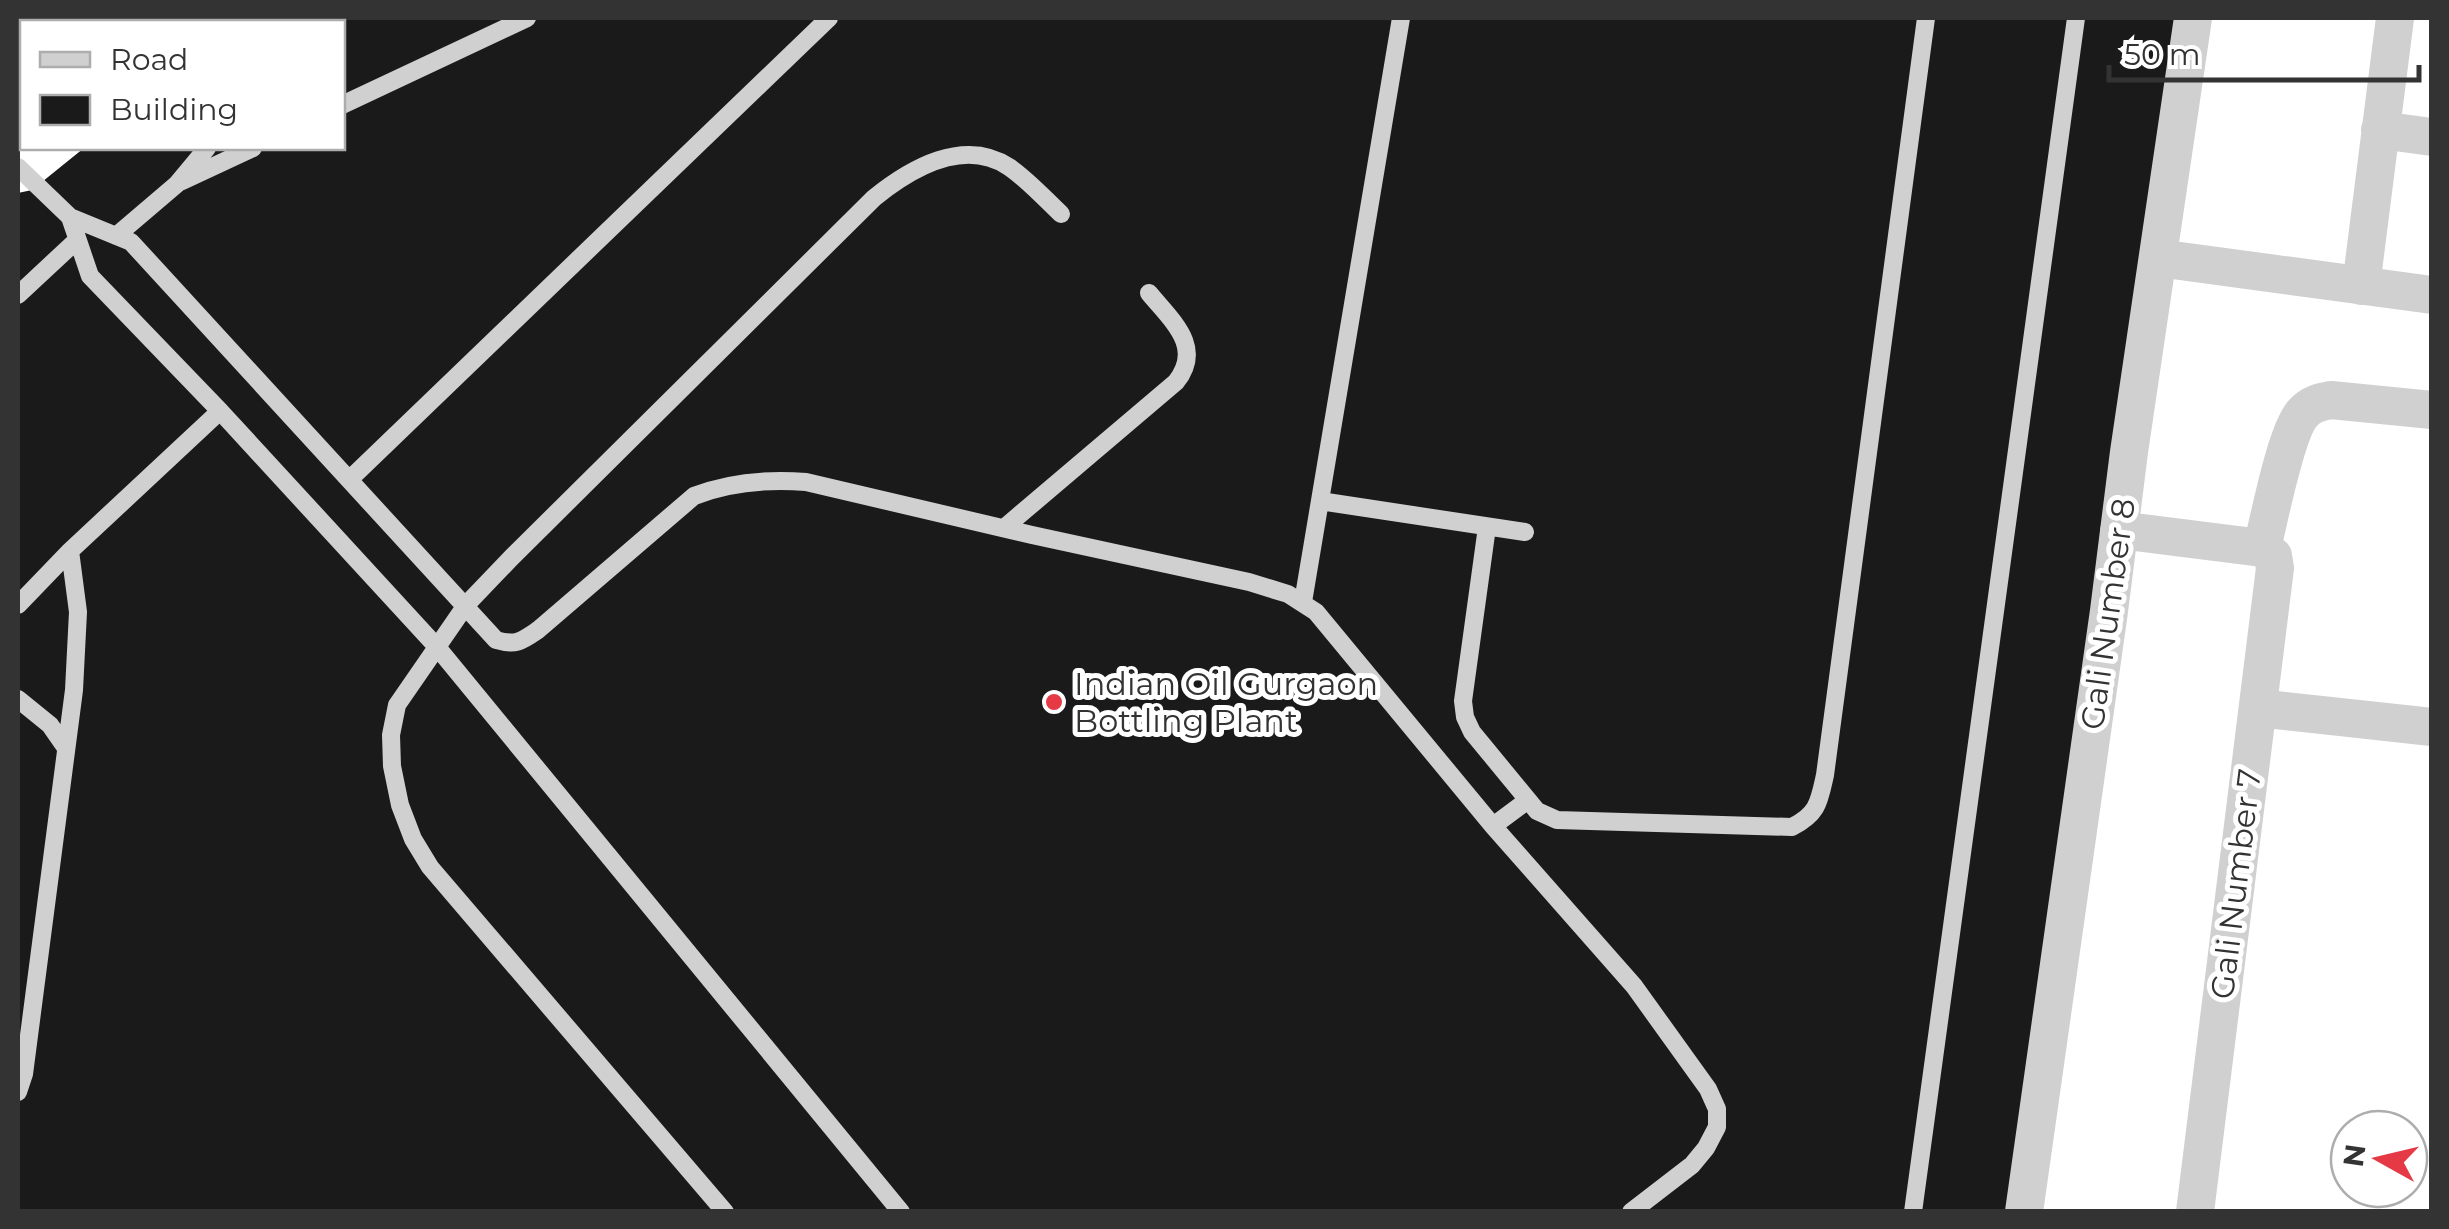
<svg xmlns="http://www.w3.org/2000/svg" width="2449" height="1229" viewBox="0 0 2449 1229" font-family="Montserrat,sans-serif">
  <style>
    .building { fill: #1a1a1a }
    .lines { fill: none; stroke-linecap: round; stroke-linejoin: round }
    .service { stroke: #d0d0d0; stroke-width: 18 }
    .minor { stroke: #d0d0d0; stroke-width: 38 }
    .tertiary { stroke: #d0d0d0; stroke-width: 48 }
    .poi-dot { fill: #e63946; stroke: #fff; stroke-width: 4 }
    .labels { text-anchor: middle; stroke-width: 10; stroke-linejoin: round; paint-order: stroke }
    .street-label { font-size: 32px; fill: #333; stroke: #fff }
    .poi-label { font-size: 32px; fill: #333; stroke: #fff; text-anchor: start }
  </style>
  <rect width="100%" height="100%" fill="#fff"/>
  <path class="building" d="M167 18H2193L2014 1212H18V193L32 190 84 148H342V22H162Z"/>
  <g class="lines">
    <path class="service" d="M311 22 315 18
      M342 105 527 18
      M18 167 70 217 131 242 496 640C516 646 522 641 538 630L694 496C730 482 767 479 806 482L1032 535 1249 582 1288 594 1316 612 1493 826 1634 986 1708 1089 1717 1109V1127L1706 1148 1692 1165 1631 1212
      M182 181 253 148
      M70 217 90 276 220 411 437 647 901 1212
      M116 236 177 184 207 148
      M18 295 77 240
      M350 479 829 18
      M1320 501 1525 532
      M1487 527 1463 701 1465 717 1472 732 1537 811 1557 820 1792 827C1818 814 1819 802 1825 775L1926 18
      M1004 528 1176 382C1204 347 1172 321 1149 293
      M1303 602 1401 18
      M18 605 70 551 220 411
      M18 699 50 725 66 748
      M1493 826 1528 800
      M18 1092 24 1074 74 690 78 612 70 551
      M725 1212 430 867 413 839 400 805 392 766 391 735 397 705 466 605 512 557 874 198C910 169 964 137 1009 167 1028 180 1045 199 1061 214
      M1913 1212 2076 18"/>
    <path class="minor" d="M2380 130 2432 137
      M2158 258 2432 295
      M2361 286 2395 18
      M2119 530 2262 548 2273 556 2275 568 2195 1212
      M2262 548C2269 520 2286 431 2303 413 2311 404 2320 402 2331 400L2432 410
      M2258 708 2432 727
      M2024 1212 2109 611 2129 452 2193 18"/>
    <path class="tertiary" d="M43 22 49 18"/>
  </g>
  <circle class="poi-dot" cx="1054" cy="702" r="10"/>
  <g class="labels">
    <g class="street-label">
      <text transform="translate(2108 614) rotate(-82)" y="11">Gali Number 8</text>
      <text transform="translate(2236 884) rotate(-83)" y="11">Gali Number 7</text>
    </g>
    <g class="poi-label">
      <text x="1074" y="695">Indian Oil Gurgaon<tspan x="1074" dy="37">Bottling Plant</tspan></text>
    </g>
  </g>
  <rect width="2449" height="1229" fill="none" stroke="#333333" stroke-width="40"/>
  <rect x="20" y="20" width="325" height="130" fill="#ffffff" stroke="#adadad" stroke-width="2.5"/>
  <rect x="40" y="52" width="50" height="15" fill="#d0d0d0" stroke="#adadad" stroke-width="2.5"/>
  <text x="110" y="70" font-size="30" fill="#333333">Road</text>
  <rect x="40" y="95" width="50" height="30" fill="#1a1a1a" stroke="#adadad" stroke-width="2.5"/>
  <text x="110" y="120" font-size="30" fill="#333333">Building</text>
  <g transform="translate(2379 1159) rotate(278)"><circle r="48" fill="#ffffff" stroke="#adadad" stroke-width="2.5"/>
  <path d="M0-8L18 38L0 25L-18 38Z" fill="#e63946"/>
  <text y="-15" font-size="28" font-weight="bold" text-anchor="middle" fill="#333333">N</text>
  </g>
  <path d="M2109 65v15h310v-15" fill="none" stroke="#333333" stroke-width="5"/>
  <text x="2124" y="65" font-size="30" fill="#333333" stroke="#ffffff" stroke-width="8" paint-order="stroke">50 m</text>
</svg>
